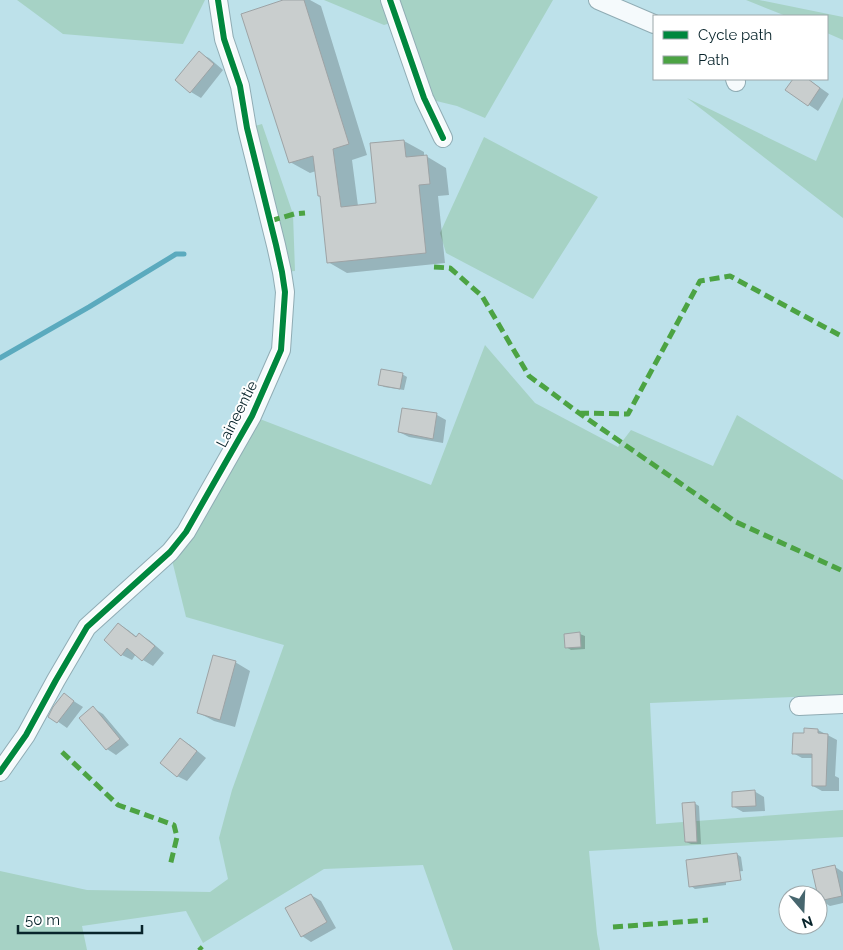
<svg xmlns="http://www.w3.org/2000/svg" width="843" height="950" viewBox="0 0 843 950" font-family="Raleway,sans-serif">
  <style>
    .green { fill: #a6d2c5 }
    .shadow { fill: #0003 }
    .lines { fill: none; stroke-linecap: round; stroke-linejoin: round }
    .stream { stroke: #5baabe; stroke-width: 5 }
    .building { fill: #c9cece; stroke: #9da3a5 }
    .minor-casing { stroke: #90acb4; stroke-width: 20 }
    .minor { stroke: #f5fafc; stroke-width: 18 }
    .quiet { stroke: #4ca343; stroke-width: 5; stroke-dasharray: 10 5; stroke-linecap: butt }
    .cycleway-casing { stroke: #fff; stroke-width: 9 }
    .cycleway { stroke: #00873e; stroke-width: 6 }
    .labels { text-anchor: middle; stroke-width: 4; stroke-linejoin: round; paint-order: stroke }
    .street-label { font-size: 15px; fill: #08242b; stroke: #fff }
  </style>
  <rect width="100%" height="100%" fill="#bde1ea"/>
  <path class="green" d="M17 0H205L183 44 63 34Z
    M324 0H553L485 118 457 106 428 99 404 19 384 25Z
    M746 0H759L843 17V40L827 33V16H786Z
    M843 97V218L687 98 816 161Z
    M262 124 293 214 295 271 282 272 247 128Z
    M484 137 598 197 533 299 446 253 440 233Z
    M485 345 535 403 618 447 631 430 713 466 737 415 843 480V695L650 703 656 824 843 810V837L589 851 597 934 600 950H453L423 865 324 869 203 943 186 911 82 926 87 950H0V871L87 890 210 892 228 879 219 838 232 790 284 645 186 617 170 552 252 416 431 485Z"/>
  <path class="shadow" d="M287 0H310L321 6 367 155 352 160 358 206 378 204 371 144 404 141 424 152V157L426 156 446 168 449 195 438 196 445 263 347 273 328 262 321 197 316 171 310 173 290 162Z
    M199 53 209 58 223 70 201 98 191 92 177 80Z
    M795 79H808L829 94 818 111 787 90Z
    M402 374 407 377 404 390 384 387 380 384Z
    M437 415 446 420 443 443 409 437 399 432Z
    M119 624 128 630 137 637 140 635 149 640 164 653 153 666 143 660 136 654 132 660 122 655Z
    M580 634 585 636V649L571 650 566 647Z
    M235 662 250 671 235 727 214 721 199 713Z
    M64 695 83 707 67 728 50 716Z
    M93 708 103 714 129 745 116 755 107 749Z
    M818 730 837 740 835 776 839 778V791H822L813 786V758H802L793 753 805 734Z
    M180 739 190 745 206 758 187 781 177 776Z
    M754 791 764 797 765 811 743 812 734 807Z
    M694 803 699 806 701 844H691L686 842Z
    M737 854 741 857 743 871 726 873V885L695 889 691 886Z
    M835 867 843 872V903L830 906 820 900Z
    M311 895 321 901 336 928 311 942 302 936Z"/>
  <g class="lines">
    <path class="stream" d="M0 358 89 307 176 254H184"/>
  </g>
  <path class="building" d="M283 0H304L349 144 333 149 341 207 376 203 370 143 404 140 406 157 427 155 430 184 419 185 426 253 327 263 320 196H318L313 156 289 163 241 14Z
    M199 51 214 64 190 93 175 80Z
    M793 79H808L820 88 808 106 785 90Z
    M381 369 403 373 400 389 378 385Z
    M402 408 437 413 433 439 398 432Z
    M118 623 136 637 139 633 155 646 142 661 127 648 121 656 104 640Z
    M580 632 581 647 565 648 564 634Z
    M213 655 236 661 220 720 197 713Z
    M64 693 74 701 57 723 48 717 53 707Z
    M93 706 120 739 106 750 79 718Z
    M804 728 818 729V733L828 734 826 786H812V754H792L793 733H804Z
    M180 738 197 751 177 777 160 763Z
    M755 790 756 806 732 807V792Z
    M695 802 697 842H685L682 803Z
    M737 853 741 880 689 887 686 860Z
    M835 865 842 896 819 901 812 870Z
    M311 894 327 922 301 937 285 908Z"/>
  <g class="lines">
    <defs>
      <path id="minor" d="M390 0 424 98 443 138
        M598 0 654 24
        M735 79 736 82
        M799 706 843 704
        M0 772 26 735 56 680 87 627 170 552 186 532 252 416 281 350 285 292 282 272 276 245 247 128 240 86 224 39 218 0"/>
    </defs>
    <use href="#minor" class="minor-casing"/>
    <use href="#minor" class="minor"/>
    <path class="quiet" d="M270 221 294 214 305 213
      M434 267 450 268 482 296 529 376 579 413 736 522 843 571
      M579 413 628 414 700 281 730 276 843 337
      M62 752 118 805 174 825 177 837 170 866
      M613 927 708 920
      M199 947 202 950"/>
    <defs>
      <path id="cycleway" d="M390 0 424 98 443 138
        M0 772 26 735 56 680 87 627 170 552 186 532 252 416 281 350 285 292 282 272 276 245 247 128 240 86 224 39 218 0"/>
    </defs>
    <use href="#cycleway" class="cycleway-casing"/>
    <use href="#cycleway" class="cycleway"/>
  </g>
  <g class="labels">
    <g class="street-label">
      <text transform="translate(237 414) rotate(-63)" y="5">Laineentie</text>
    </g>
  </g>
  <rect x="653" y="15" width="175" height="65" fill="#ffffff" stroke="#9ca7aa"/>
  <rect x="663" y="31" width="25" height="8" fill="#00873e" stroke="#9ca7aa"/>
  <text x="698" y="40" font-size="15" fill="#08242b">Cycle path</text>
  <rect x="663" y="56" width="25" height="8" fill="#4ca343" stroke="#9ca7aa"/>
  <text x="698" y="65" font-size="15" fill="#08242b">Path</text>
  <g transform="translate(803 910) rotate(161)"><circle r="24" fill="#ffffff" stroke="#9ca7aa"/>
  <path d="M0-4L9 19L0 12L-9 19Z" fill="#47666e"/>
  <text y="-8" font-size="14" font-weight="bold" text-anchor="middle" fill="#08242b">N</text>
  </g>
  <path d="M18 925v8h124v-8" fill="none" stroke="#08242b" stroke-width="2.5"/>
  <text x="25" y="925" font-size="15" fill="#08242b" stroke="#ffffff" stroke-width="4" paint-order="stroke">50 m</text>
</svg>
